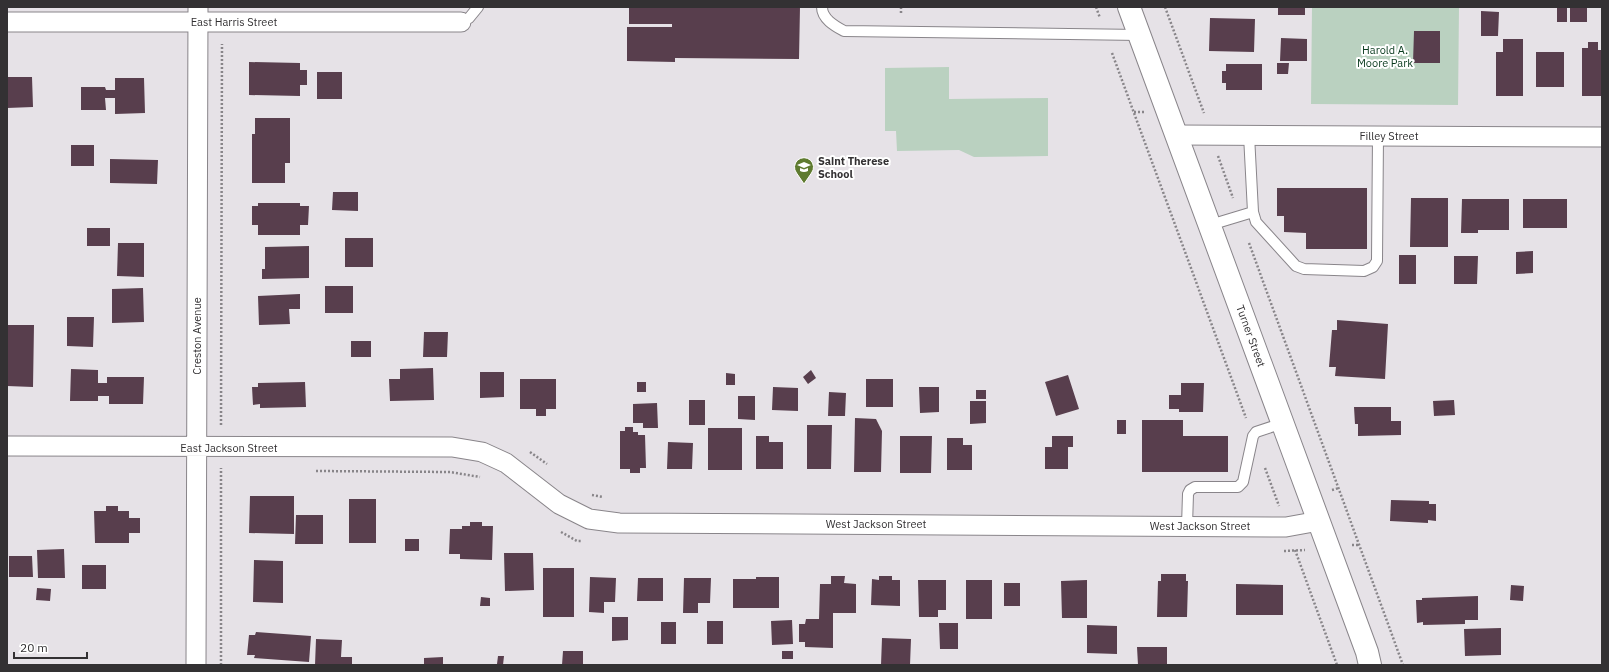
<svg xmlns="http://www.w3.org/2000/svg" width="1609" height="672" viewBox="0 0 1609 672" font-family="'IBM Plex Sans',sans-serif">
  <style>
    .green { fill: #bad1c0 }
    .building { fill: #583e4d }
    .lines { fill: none; stroke-linecap: round; stroke-linejoin: round }
    .lane-casing { stroke: #89858a; stroke-width: 12 }
    .street-casing { stroke: #89858a; stroke-width: 21 }
    .secondary-casing { stroke: #89858a; stroke-width: 24 }
    .path { stroke: #888589; stroke-width: 2.5; stroke-dasharray: 2 2; stroke-linecap: butt }
    .lane { stroke: #fff; stroke-width: 10 }
    .street { stroke: #fff; stroke-width: 19 }
    .secondary { stroke: #fff; stroke-width: 22 }
    .labels { text-anchor: middle; stroke-width: 4; stroke-linejoin: round; paint-order: stroke }
    .street-label { font-size: 11px; fill: #333133; stroke: #fff }
    .park-label { font-size: 11px; fill: #07391c; stroke: #fff }
    .poi-label { font-size: 11px; font-weight: bold; fill: #333133; stroke: #fff; text-anchor: start }
  </style>
  <rect width="100%" height="100%" fill="#e6e2e7"/>
  <path class="green" d="M1312 7H1459L1458 105 1311 104Z
    M949 67V99L1048 98V156L974 157 959 150 897 151 896 131H885V68Z"/>
  <path class="building" d="M629 7H800L799 59 675 58V62L627 61V27H672V24H629Z
    M1278 7H1305V15H1278Z
    M1567 7V22H1557V8Z
    M1570 7H1587V22H1570Z
    M1481 11 1499 12 1498 36H1481Z
    M1210 18 1255 19 1254 52 1209 51Z
    M1414 31H1440V63H1413Z
    M1281 38 1307 39V61H1280Z
    M1503 39H1523V96H1496V52H1503Z
    M1588 42H1598V50H1602V96H1582V48H1588Z
    M1536 52H1564V87H1536Z
    M249 62 300 63V70H307V85H300V96L249 95Z
    M1277 63H1289L1288 74H1277Z
    M1226 64H1262V90H1226V83H1222V71H1226Z
    M317 72H342V99H317Z
    M7 77H32L33 107 7 108Z
    M115 78H144L145 113 115 114V98H105L106 110H81V87H105L106 90H115Z
    M255 118H290V163H285V183H252V134H255Z
    M71 145H94V166H71Z
    M110 159 158 160 157 184 110 183Z
    M1277 188H1367V249H1306V233L1284 232V216H1277Z
    M333 192H358V211L332 210Z
    M1411 198H1448V247H1410Z
    M1462 199H1509V230H1478V233H1461Z
    M1523 199H1567V228H1523Z
    M258 203H300V206H309L308 225H300V235H258V225H252V206H258Z
    M87 228H110V246H87Z
    M345 238H373V267H345Z
    M118 243H144V277L117 276Z
    M309 246V278L262 279V269H265V247Z
    M1533 251V273L1516 274V252Z
    M1399 255H1416V284H1399Z
    M1454 256H1478L1477 284H1454Z
    M325 286H353V313H325Z
    M143 288 144 322 112 323V289Z
    M300 294V309H289L290 324 259 325 258 296Z
    M67 317H94L93 347 67 346Z
    M1337 320 1388 324 1385 379 1335 376 1336 367H1329L1332 330H1337Z
    M7 325H34L33 387 7 386Z
    M424 332H448L447 357H423Z
    M351 341H371V357H351Z
    M433 368 434 400 390 401 389 379H400V369Z
    M71 369 98 370V383H107V377H144L143 404H109V396H98V401H70Z
    M811 370 816 378 808 384 803 377Z
    M480 372H504V397L480 398Z
    M726 373 735 374V385H726Z
    M1068 375 1079 409 1056 416 1045 382Z
    M520 379H556V409H546V416H536V409H520Z
    M866 379H893V407H866Z
    M305 382 306 407 260 408V404L253 405 252 387H258V383Z
    M637 382H646V392H637Z
    M1181 383H1204L1203 412H1179V409H1169V395H1181Z
    M773 387 798 388V411L772 410Z
    M919 387H939V412L920 413Z
    M976 390H986V399H976Z
    M829 392 846 393 845 416H828Z
    M738 396H755V420L738 419Z
    M689 400H705V425H689Z
    M1454 400 1455 415 1434 416 1433 401Z
    M970 401H986V423L970 424Z
    M657 403 658 428H643V423H633V404Z
    M1354 407H1391V421H1401V435L1358 436V424H1355Z
    M855 418 876 419 882 431 881 472H854Z
    M1117 420H1126V434H1117Z
    M1142 420H1183V436H1228V472H1142Z
    M807 425H832L831 469H807Z
    M625 427H633V432H638V435H645L646 468H640V473H630V469H620V431H625Z
    M708 428H742V470H708Z
    M756 436H769V442H783V469H756Z
    M900 436H932L931 473H900Z
    M1052 436H1073V447H1068V469H1045V447H1052Z
    M947 438H963V445H972V470H947Z
    M668 442 693 443 692 469H667Z
    M250 496H294V534L249 533Z
    M349 499H376V543H349Z
    M1391 500 1429 501V504H1436V521L1428 520V523L1390 521Z
    M106 506H118V511H129V518H140V533H129V543H95L94 511H106Z
    M296 515H323V544H295Z
    M470 522H482V526H493L492 560 460 559V554H449L450 529H462V526H470Z
    M405 539H419V551H405Z
    M64 549 65 578H38L37 550Z
    M504 553H533L534 590 505 591Z
    M9 556H32L33 577H9Z
    M254 560 283 561V603L253 602Z
    M82 565H106V589H82Z
    M543 568H574V617H543Z
    M1161 574H1186V581H1188L1187 617H1157L1158 581H1161Z
    M831 576H845L844 583 856 584V613H833V648L805 647V642H799V624H805L806 619H819L820 584H831Z
    M879 576H892V580H900V606L871 605 872 579 879 580Z
    M590 577 616 578 615 602H604V613L589 612Z
    M756 577H779V608H733V579H756Z
    M638 578H663V601H637Z
    M684 578H711L710 603H698V613H683Z
    M918 580H946V610H938V617H919Z
    M966 580H992V619H966Z
    M1087 580V618H1062L1061 581Z
    M1004 583H1020V606H1004Z
    M1236 584 1283 585V615H1236Z
    M1511 585 1524 586 1523 601 1510 600Z
    M37 588 51 589 50 601 36 600Z
    M1478 596V620H1465V624L1423 625V622L1417 623 1416 600H1422V598Z
    M481 597 490 598V606H480Z
    M612 617H628V640L612 641Z
    M792 620 793 644 772 645 771 621Z
    M707 621H723V644H707Z
    M661 622H676V644H661Z
    M939 623H958V649H940Z
    M1087 625 1117 626V654L1087 653Z
    M1501 628V655L1465 656 1464 629Z
    M256 632 311 636 309 662 254 658 255 655H247L249 635H255Z
    M882 638 911 639 910 665H881Z
    M316 639 342 640 341 657H352V665H315Z
    M1137 647H1167V665H1138Z
    M563 651H583V665H562Z
    M782 651H793V659H782Z
    M498 656H504L503 665 497 664Z
    M443 657V665H424V658Z"/>
  <g class="lines">
    <defs>
      <path id="lane" d="M822 7C822 19 835 26 844 31L1140 35
        M461 22 469 18 478 7
        M1249 135 1253 212 1256 222 1296 266 1304 269 1364 271 1373 267 1377 261 1378 136
        M1210 225 1253 212
        M1187 526 1188 494 1190 490 1195 487H1238L1243 482 1253 436 1256 432 1283 423"/>
      <path id="street" d="M7 22H461
        M1177 135 1602 137
        M7 446 452 447 482 452 506 463 559 504 589 519 619 523 1286 527 1319 521
        M196 665 198 7"/>
      <path id="secondary" d="M1129 7 1367 652 1370 665"/>
    </defs>
    <use href="#lane" class="lane-casing"/>
    <use href="#street" class="street-casing"/>
    <use href="#secondary" class="secondary-casing"/>
    <path class="path" d="M901 7V14
      M1096 7 1100 18
      M1165 7 1204 113
      M1112 53 1246 418
      M1134 112H1144
      M1218 156 1233 198
      M1249 243 1403 665
      M221 425 222 44
      M530 452 547 464
      M1265 468 1279 506
      M316 471 450 472 480 477
      M1332 490 1339 488
      M592 495 603 497
      M561 532 577 541H582
      M1352 545H1359
      M1295 550 1337 665
      M1284 551 1305 550
      M221 665V468"/>
    <use href="#lane" class="lane"/>
    <use href="#street" class="street"/>
    <use href="#secondary" class="secondary"/>
  </g>
  <defs>
    <symbol id="school-pin" viewBox="-11 -11 22 30"><path d="M0 17L-7.5 6A9.5 9.5 0 1 1 7.5 6Z" fill="#5f7b30" stroke="#fff"/><path d="M0-5L7-2L0 1L-7-2ZM-4 1L0 2.5L4 1V4Q0 6-4 4Z" fill="#fff"/></symbol>
  </defs>
  <g fill-rule="evenodd">
    <use href="#school-pin" x="793" y="156" width="22" height="30"/>
  </g>
  <g class="labels">
    <g class="street-label">
      <text x="234" y="26">East Harris Street</text>
      <text x="1389" y="140">Filley Street</text>
      <text transform="translate(197 336) rotate(-90)" y="4">Creston Avenue</text>
      <text transform="translate(1251 336) rotate(70)" y="4">Turner Street</text>
      <text x="229" y="452">East Jackson Street</text>
      <text x="876" y="528">West Jackson Street</text>
      <text x="1200" y="530">West Jackson Street</text>
    </g>
    <g class="park-label">
      <text x="1385" y="54">Harold A.<tspan x="1385" dy="13">Moore Park</tspan></text>
    </g>
    <g class="poi-label">
      <text x="818" y="165">Saint Therese<tspan x="818" dy="13">School</tspan></text>
    </g>
  </g>
  <rect width="1609" height="672" fill="none" stroke="#333133" stroke-width="16"/>
  <path d="M14 652v6h73v-6" fill="none" stroke="#333133" stroke-width="2"/>
  <text x="20" y="652" font-size="12" fill="#333133" stroke="#ffffff" stroke-width="3" paint-order="stroke">20 m</text>
</svg>
